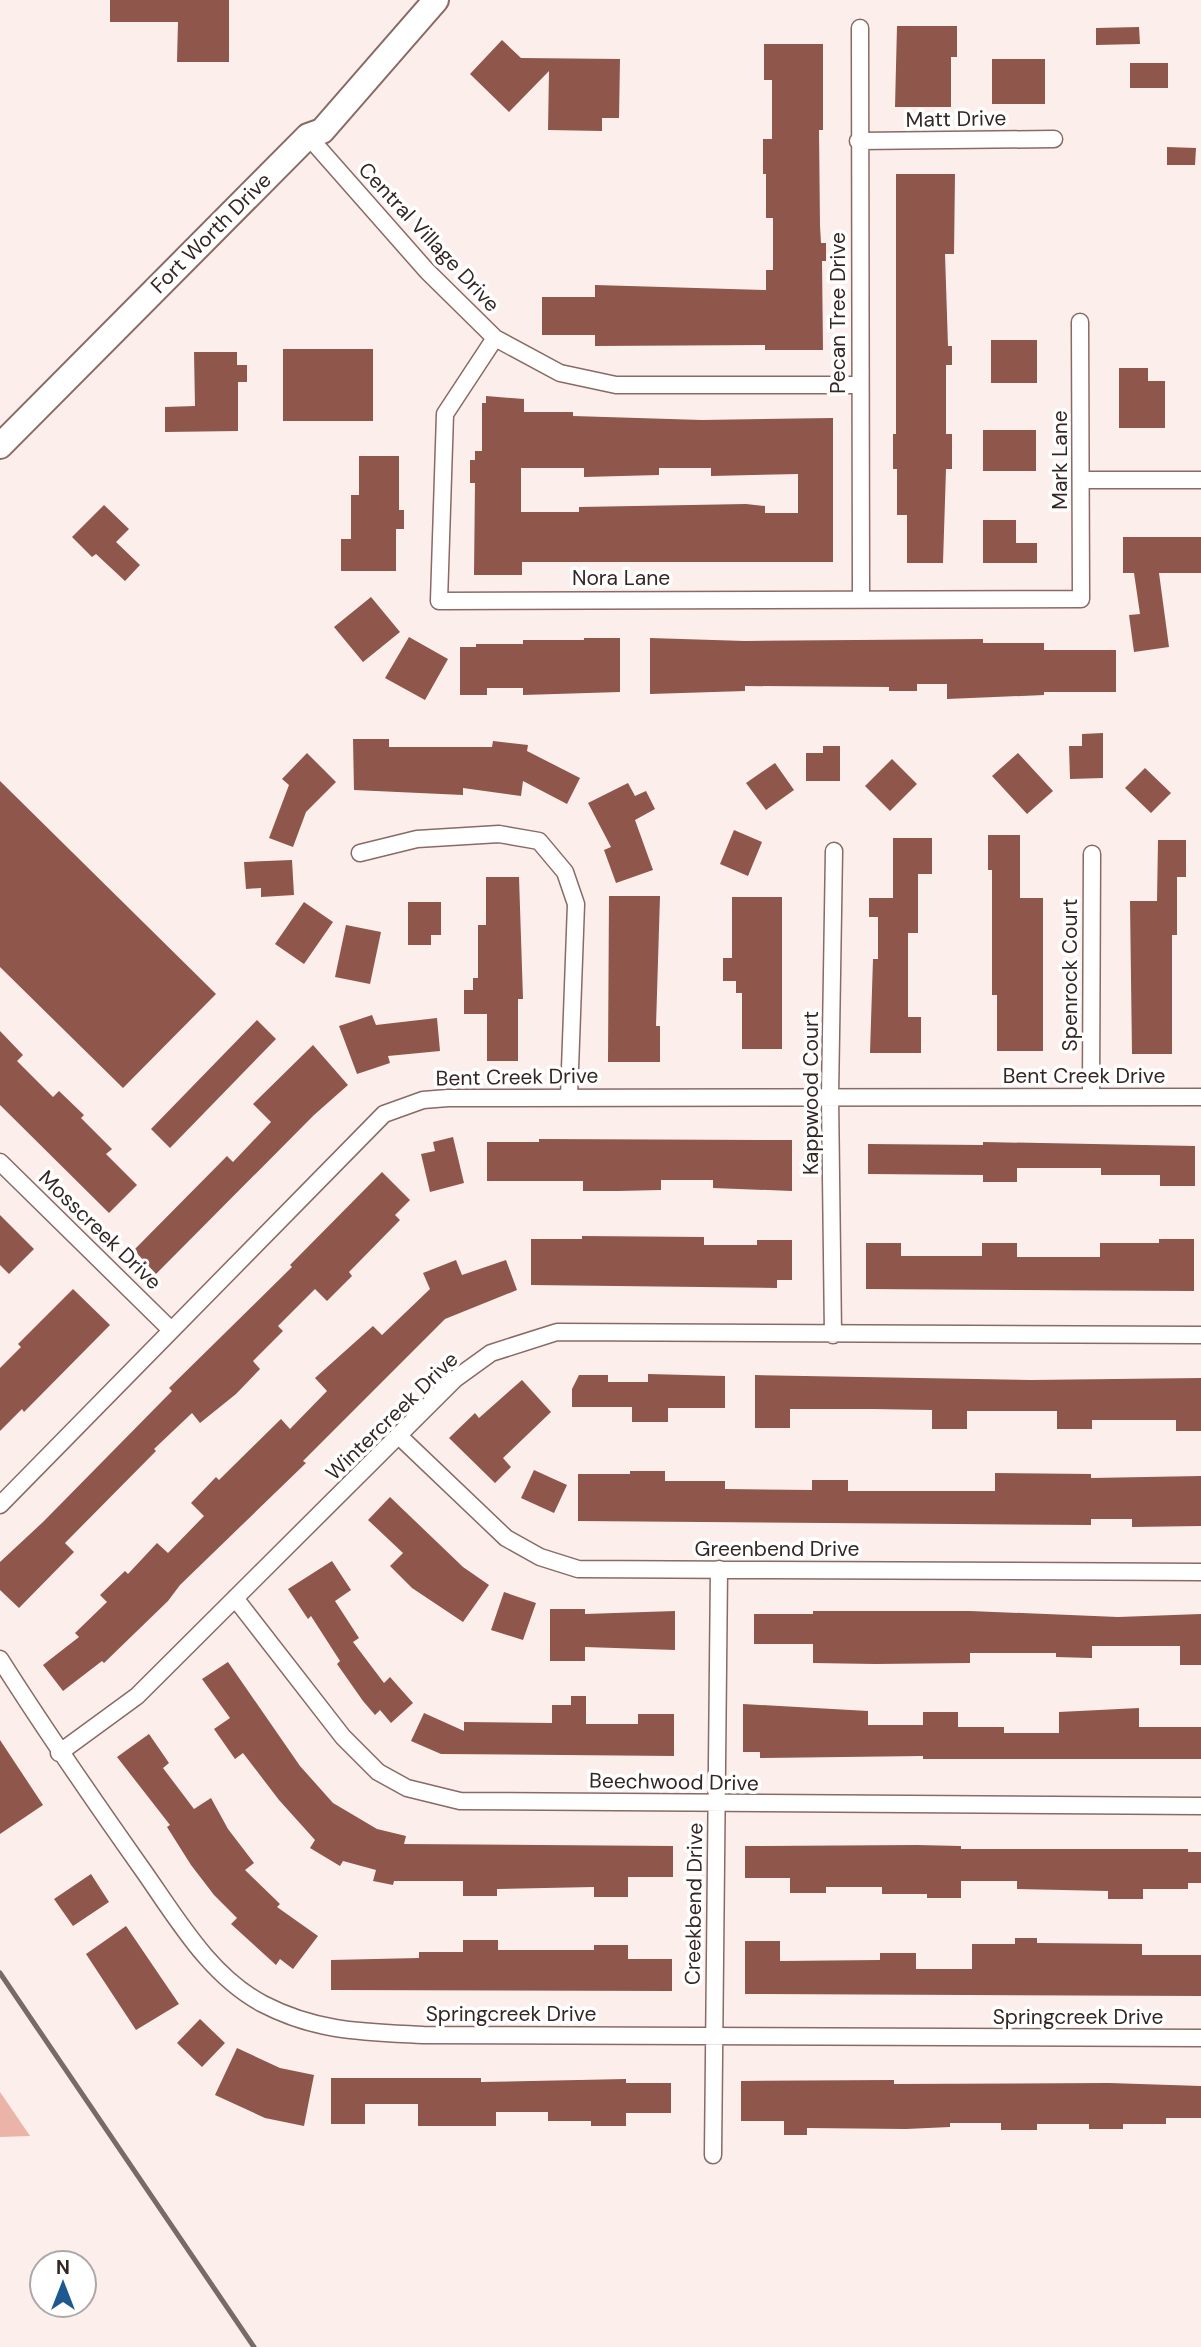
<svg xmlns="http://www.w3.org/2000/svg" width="1201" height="2347" viewBox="0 0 1201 2347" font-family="'DM Sans',sans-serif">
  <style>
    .green { fill: #eab4a9 }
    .building { fill: #8f564b; fill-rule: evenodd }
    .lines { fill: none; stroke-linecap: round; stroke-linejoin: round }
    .street-casing { stroke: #896a64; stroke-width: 19 }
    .primary-casing { stroke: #896a64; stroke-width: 28 }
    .street { stroke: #fff; stroke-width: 16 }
    .primary { stroke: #fff; stroke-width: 24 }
    .rail { stroke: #786a67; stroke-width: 5 }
    .labels { text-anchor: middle; stroke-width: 7; stroke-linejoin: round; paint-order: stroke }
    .street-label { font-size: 21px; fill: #332623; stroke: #fff }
  </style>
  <rect width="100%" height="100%" fill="#fceeeb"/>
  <path class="green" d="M0 2092 30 2136 0 2137Z"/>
  <path class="building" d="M110 0H229V62H177L178 22H110Z
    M897 26H957V57H951V107H895Z
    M1139 27 1140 44 1096 45V28Z
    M502 40 521 58 620 59 619 118H602V131L548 130 549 71 509 112 470 74Z
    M764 44H823V130H819L820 226 821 243H826V261H822L823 350H765V345L595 346V335H542V297H595V285L766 290V270H773V218H766V174H763V139H772V80H764Z
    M992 59H1045V104H992Z
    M1130 63H1168V88H1130Z
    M1167 147 1196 148 1195 165H1167Z
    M896 174H955L954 254H945L948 346H952V365H946V434H952V469H946L943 563H907V515H897V469H893V434H896Z
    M991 340H1037V383H991Z
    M283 349H373V421H283Z
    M194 352H237V365H247V382H238V431L165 432V407L195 406Z
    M1119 368H1148V381H1165V428H1119Z
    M486 396 524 399V412H573V416L702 420 833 418V562H522V575H474L475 483H470V460H475V451H482V403H486ZM521 468H584V477L659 475V468H711V476L798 474V513H765V506L746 504 579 507V512H521Z
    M983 430H1036V471H983Z
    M359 456H399V510H404V529H396V571H341V539H351V495H359Z
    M104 505 129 529 116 542 140 565 125 581 96 554 92 557 72 537Z
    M983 520H1016V543H1037V563H983Z
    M1123 537H1201V573H1159L1169 647 1134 652 1129 615 1140 614 1134 573H1123Z
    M371 597 400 632 363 662 334 627Z
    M409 637 448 659 425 700 385 678Z
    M584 638H620V692L523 695V688H487V695H460V647H476V644H523V640H584Z
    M650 638 745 641 983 639V643H1044V650H1116V692H1044V695L947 699V684H917V691H889V687L745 686V691L650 694Z
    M1103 733V778L1070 779 1069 746H1082V734Z
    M353 739H389V747H492L493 741 528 745 527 751 580 778 567 804 523 781 521 796 463 788V795L354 790Z
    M823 746H840V781H806V753H823Z
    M307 753 336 782 306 812 293 847 269 838 289 785 282 779Z
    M1018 753 1053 791 1027 814 992 776Z
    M892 759 917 784 890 811 865 786Z
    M775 763 794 790 766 810 746 783Z
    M1145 768 1171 793 1151 813 1125 788Z
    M0 781 216 994 123 1088 0 967Z
    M628 783 635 796 646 791 655 809 635 820 653 870 616 883 604 850 611 847 588 803Z
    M734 830 762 842 748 876 720 864Z
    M988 835H1020V898H1043V1051H997V995H992V870H988Z
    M893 838H932V874H918V933H908V1017H921V1053H870L873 959H878V917H869V898H893Z
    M1158 840H1186V877H1177V935H1172V1054H1132L1130 901H1157Z
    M292 860 294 895 261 897V888L246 889 244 862Z
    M486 877H519L523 999H518V1061H487V1014H464V990H473V978H478V925H486Z
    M609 896H660L656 1026H660V1062H608Z
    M732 897H782V1049H742V993H736V981H723V958H732Z
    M304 902 333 922 304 964 275 944Z
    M408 902H441V935H431V945H408Z
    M346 925 381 932 370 984 335 977Z
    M372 1015 376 1025 437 1018 440 1051 388 1056 390 1063 357 1074 339 1026Z
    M257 1020 276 1039 170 1148 151 1129Z
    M0 1031 23 1055 17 1061 53 1097 59 1091 84 1115 81 1118 112 1149 106 1154 137 1185 109 1213 0 1105Z
    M313 1045 348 1085 314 1115 156 1274 134 1250 227 1156 233 1162 271 1122 253 1104Z
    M453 1137 464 1183 430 1192 421 1154 435 1151 433 1142Z
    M539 1139 792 1140V1191L713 1188V1180H661V1190L618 1191H583V1181H487V1142H539Z
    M983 1142 1195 1146V1186H1160V1175H1101V1168H1017V1182H983V1175L868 1174V1144L983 1145Z
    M382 1172 410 1200 395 1215 400 1220 349 1272 352 1276 327 1301 315 1289 278 1326 283 1331 253 1361 260 1369 236 1394 200 1423 192 1413 154 1449 156 1451 65 1543 74 1552 19 1608 0 1590V1562L43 1522 172 1391 169 1388 292 1267 290 1265Z
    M0 1215 34 1249 9 1274 0 1265Z
    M582 1236 704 1237V1245H757V1240H792V1280H777V1288L531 1285V1239H582Z
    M1159 1239H1194V1291L866 1289V1243H901V1256H982V1243H1017V1257H1100V1243H1159Z
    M456 1260 462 1275 506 1260 517 1290 445 1319 303 1461 306 1463 180 1585 168 1601 104 1663 102 1661 63 1691 43 1665 79 1637 75 1633 107 1602 100 1595 125 1571 128 1574 157 1543 168 1553 204 1516 191 1503 216 1477 219 1480 281 1419 290 1429 327 1391 315 1378 373 1326 382 1335 430 1289 423 1273Z
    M73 1289 110 1325 24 1412 22 1409 0 1431V1368L21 1347 18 1344Z
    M648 1374 725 1376V1408H668V1422H632V1407H572V1389L579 1375H608V1382H648Z
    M755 1375 1031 1380 1201 1378V1431H1176V1420H1092V1429H1057V1411H967V1429H932V1410L873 1409H790V1428H755Z
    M522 1380 551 1412 503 1458 511 1467 495 1483 449 1438 475 1413 479 1418Z
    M534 1470 567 1485 554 1513 521 1498Z
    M630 1471H665V1481H725V1489L812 1490V1480H848V1491H995V1473L1091 1474V1478L1201 1476V1526L1132 1527V1519H1091V1525L578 1521V1474H630Z
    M390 1497 463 1567 489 1585 463 1622 412 1588 390 1566 403 1553 368 1520Z
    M332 1561 351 1590 335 1601 359 1638 353 1642 384 1683 390 1677 413 1703 391 1723 380 1710 375 1715 363 1701 337 1664 340 1661 311 1616 308 1619 288 1589Z
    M504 1592 536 1603 523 1640 491 1630Z
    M550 1609H585V1614L675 1611V1650L585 1647V1661H550Z
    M813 1611H970L1118 1617 1201 1614V1665H1180V1646H1092V1658L1056 1657V1653H970V1663L875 1664 813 1663V1644H754V1614H813Z
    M228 1662 300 1766 333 1803 377 1829 406 1836 404 1844 673 1846V1877H628V1897H594V1887L497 1889V1896H463V1881H394L393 1885 373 1881 376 1870 343 1861 340 1866 310 1848 315 1840 279 1800 243 1753 235 1759 214 1729 230 1718 202 1679Z
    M571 1696H586V1724H638V1714H674V1756L441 1754 411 1741 424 1713 464 1731V1722L552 1723V1705H571Z
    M743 1704 868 1711V1725H923V1712H958V1727H1004V1733H1059V1712L1139 1708V1727H1201V1759H923V1756L760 1758V1752H743Z
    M149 1734 169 1763 163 1768 194 1809 211 1798 228 1829 254 1863 245 1870 280 1904 277 1907 318 1936 293 1969 280 1959 276 1965 231 1924 237 1918 214 1895 191 1865 167 1827 170 1825 117 1757Z
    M0 1740 43 1805 0 1834Z
    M917 1845 961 1846V1849H1188V1852H1201V1883H1188V1889H1143V1899H1108V1891L1017 1889V1881H961V1898H927V1894H882V1887H826V1893H790V1878H745V1846Z
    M91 1874 109 1902 73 1926 54 1899Z
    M126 1926 179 2004 136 2030 86 1954Z
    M1015 1938H1037V1943L1142 1944V1955H1201V1996L745 1994V1941H780V1961L880 1960V1953H916V1969H972V1944H1015Z
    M463 1940H498V1950H594V1945H628V1959H672V1991L331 1990V1960L419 1958V1952H463Z
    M200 2019 225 2043 202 2067 177 2043Z
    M237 2048 280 2068 314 2075 304 2126 265 2118 215 2095Z
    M331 2078H481V2082L626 2079V2083H671V2113H626V2126H591V2121H548V2112H496V2126H418V2104H365V2124H331Z
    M894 2080V2084L1109 2083 1201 2086V2118H1166V2124H1123V2129H1089V2124H1037V2130H1001V2123H950V2127L906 2129 807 2128V2135H784V2121H741V2081Z"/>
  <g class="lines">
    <defs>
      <path id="street" d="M860 28 861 597
        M308 136 427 271 495 338 560 373 616 385H859
        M858 141 1054 139
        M495 338 445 414 439 601 1081 599 1080 322
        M1082 480H1201
        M360 853 417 839 499 834 539 841 565 872 576 904 569 1096
        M1091 1097 1092 854
        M0 1162 170 1329
        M833 1335 830 1096 834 851
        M399 1436 506 1538 540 1557 578 1569 1201 1572
        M0 1505 384 1114 423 1100 448 1098 1201 1097
        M235 1598 343 1737 378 1772 407 1788 460 1801 1201 1806
        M0 1659C45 1730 92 1798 140 1866 175 1915 208 1975 263 2004 317 2032 364 2032 423 2035L1201 2038
        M59 1753 137 1696 455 1379 491 1353 557 1332 1201 1335
        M713 2155 719 1569"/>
      <path id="primary" d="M0 446 308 136 322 131 436 0"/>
    </defs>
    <use href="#street" class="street-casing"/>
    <use href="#primary" class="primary-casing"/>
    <use href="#street" class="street"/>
    <use href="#primary" class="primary"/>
    <path class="rail" d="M0 1973 254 2347"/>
  </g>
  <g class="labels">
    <g class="street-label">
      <text transform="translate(956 119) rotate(-1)" y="7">Matt Drive</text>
      <text transform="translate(211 233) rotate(-45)" y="7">Fort Worth Drive</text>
      <text transform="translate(429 237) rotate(47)" y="7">Central Village Drive</text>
      <text transform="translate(838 313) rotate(-90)" y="7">Pecan Tree Drive</text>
      <text transform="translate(1060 460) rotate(-90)" y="7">Mark Lane</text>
      <text x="621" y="585">Nora Lane</text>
      <text transform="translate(1070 975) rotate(-90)" y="7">Spenrock Court</text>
      <text x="1084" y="1083">Bent Creek Drive</text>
      <text transform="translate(517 1077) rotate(-1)" y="7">Bent Creek Drive</text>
      <text transform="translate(811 1093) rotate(-90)" y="7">Kappwood Court</text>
      <text transform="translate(100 1230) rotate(44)" y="7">Mosscreek Drive</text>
      <text transform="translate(392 1416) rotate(-44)" y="7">Wintercreek Drive</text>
      <text x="777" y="1556">Greenbend Drive</text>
      <text transform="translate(674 1782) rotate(1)" y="7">Beechwood Drive</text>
      <text transform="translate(694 1904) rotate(-89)" y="7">Creekbend Drive</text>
      <text x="511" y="2021">Springcreek Drive</text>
      <text x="1078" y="2024">Springcreek Drive</text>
    </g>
  </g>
  <g transform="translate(63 2284)"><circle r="33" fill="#ffffff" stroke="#ada8a7" stroke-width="2"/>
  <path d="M0-5L12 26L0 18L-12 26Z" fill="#1d598f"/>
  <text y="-10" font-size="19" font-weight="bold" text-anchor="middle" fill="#332623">N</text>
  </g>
</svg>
